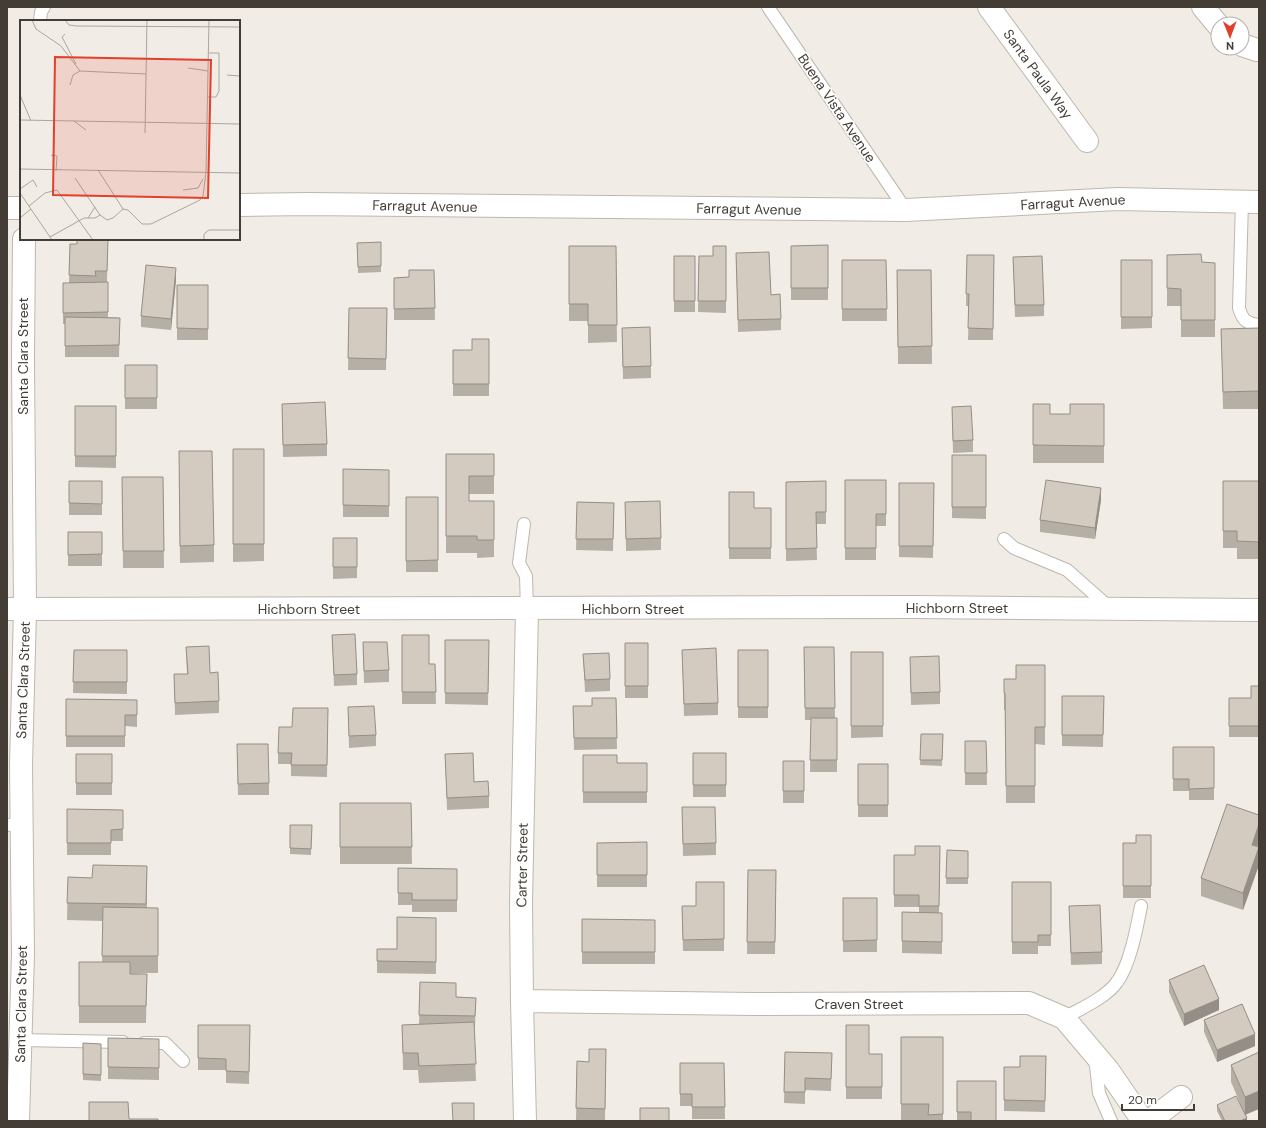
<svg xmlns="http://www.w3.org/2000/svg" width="1266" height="1128" viewBox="0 0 1266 1128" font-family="'DM Sans',sans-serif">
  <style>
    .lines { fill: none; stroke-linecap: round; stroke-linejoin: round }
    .lane-casing { stroke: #beb7ad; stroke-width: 14 }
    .street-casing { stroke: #beb7ad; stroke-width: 24 }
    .lane { stroke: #fff; stroke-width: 12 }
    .street { stroke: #fff; stroke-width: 22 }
    .wall { fill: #b6afa5 }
    .shaded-wall { fill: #948e86 }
    .building { fill: #d4cbc0; stroke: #948e86 }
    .labels { text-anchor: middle; stroke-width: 3.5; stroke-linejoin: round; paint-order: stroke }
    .street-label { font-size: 14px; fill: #433d36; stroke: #fff }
    .inset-road { fill: none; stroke: #aba7a0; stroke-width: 1 }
    .view { fill: #e1402d; fill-opacity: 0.15; stroke: #e1402d; stroke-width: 2 }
    .inset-edge { fill: none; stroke: #433d36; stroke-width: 2 }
  </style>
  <rect width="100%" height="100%" fill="#f1ede6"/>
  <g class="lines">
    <defs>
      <path id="lane" d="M768 7 906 210
        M40 21 41 12 44 7
        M1242 202 1239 308C1243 321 1246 323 1259 325
        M524 524 519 563 526 576 527 609
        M1004 539 1014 548 1067 570 1110 608
        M7 825 21 824
        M1064 1018C1080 1009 1107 997 1117 982 1130 965 1137 927 1141 906
        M20 1040 123 1042
        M144 1043H165L183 1061
        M1095 1057 1099 1093 1111 1121"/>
      <path id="street" d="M989 7 1087 141
        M1203 7 1218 25
        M1242 45 1257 50H1259
        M239 205 308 204 906 210 1118 199 1259 202
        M7 208H21
        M7 609 914 607 1259 610
        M522 1001 753 1004 1029 1003 1064 1018 1108 1070 1143 1121
        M18 1121 23 954 21 765 25 610 23 359 24 239
        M525 1121 522 1001 521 903 527 609
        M1149 1121 1181 1097"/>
    </defs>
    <use href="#lane" class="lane-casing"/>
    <use href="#street" class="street-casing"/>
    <use href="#lane" class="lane"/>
    <use href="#street" class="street"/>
  </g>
  <path class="wall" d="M108 239 107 282H108V317L120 318 119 357H65V324H63V283H69L70 244H77Z
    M381 242V272L358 273 357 243Z
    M828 245V300H791V246Z
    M569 246H616L617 342 588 343V321H569Z
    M726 246V313L698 312 699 256H713Z
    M736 253 771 295 781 319V330L738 332Z
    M967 255H994L993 340H968L969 306H966Z
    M1167 255 1202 262 1215 263V337H1181V306H1167Z
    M674 256H695V312H674Z
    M1013 257 1044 305V316L1015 317Z
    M842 260H886L887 321H842Z
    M1121 260H1152V328L1121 329Z
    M434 270 435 320H394V278L409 277Z
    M897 270H931L932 364H898Z
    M176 280 171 330 141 327V316Z
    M177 285H208V340H177Z
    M349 308H387L386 370H348Z
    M1259 328V409H1223L1221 329Z
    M489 339V396H453V350H472Z
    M622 340 651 366V378L623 379Z
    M125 365H157V409H125Z
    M282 404 327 444V456L283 457Z
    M1033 404 1050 414H1070L1104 404V463H1033Z
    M75 406H116V468L75 467Z
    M952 407 973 440V452L953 453Z
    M233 449H264V561L233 562Z
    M446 454H494V494H469V501H494V557L477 558V553H446Z
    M952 455H986V519L952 518Z
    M179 468 214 545V562L180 563Z
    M343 469 389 470V517H343Z
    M122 477H163L164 568H123Z
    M845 480H886V526H876V560H845Z
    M69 481H102V515H69Z
    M826 481V524H816L817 560 786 561V482Z
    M1223 481H1259V559H1237V548H1223Z
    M899 483H934L933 558 899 557Z
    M729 492 754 508H771V559H729Z
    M406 497H438V572H406Z
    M1101 500 1095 539 1040 532V520Z
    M577 502 614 503 613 551 576 550Z
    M625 502 661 538V550L626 551Z
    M68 532H102V566H68Z
    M333 538H357V578L333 579Z
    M332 635 357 674V685L334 686Z
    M402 635 429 664H435L436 704H402Z
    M445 640H489L488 705 445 704Z
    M363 642 389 670V682L364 683Z
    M625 643H648V698H625Z
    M186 647 210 673 219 701V713L175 715 174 674H187Z
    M804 647H834L835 718H837V772H810L811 720H805Z
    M74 650H127V694L73 693Z
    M682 650 718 703V715L684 716Z
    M738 650H768V718H738Z
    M851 652H883V737L851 738Z
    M583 654 610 679V691L585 692Z
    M910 657 940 692V704L911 705Z
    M1045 665V745L1035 744V803H1006L1005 710H1004V679H1016Z
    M1259 686V737H1229V698H1251Z
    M1062 696H1104L1103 747 1062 746Z
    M616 698 617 749 574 750 573 706H592Z
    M66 699 137 700V727L125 726V747H66Z
    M348 707 376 735V746L349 748Z
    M328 720 327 777 291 776V764H278V753L292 727Z
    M921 734H943L942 766 920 765Z
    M965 741H986L987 785H965Z
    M1173 747H1214V800H1189V791H1173Z
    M693 753H726V797H693Z
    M76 754H112V795H76Z
    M445 754 489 796V808L447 810Z
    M583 755 617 763H647V803H583Z
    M237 756 269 783V795H238Z
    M783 761H804V803H783Z
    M858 764H888V817H858Z
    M340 803H411L412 864H340Z
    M682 807 716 843V855L683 856Z
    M67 809 123 810V841H111V855H67Z
    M1259 815V841L1257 847 1259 865 1243 910 1201 896V878Z
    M290 825H312L311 855 290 854Z
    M1151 835V898H1123V843H1136Z
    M647 842V887H597V843Z
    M940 846 939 913H942V954L902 953V912H919V907H894V855H915Z
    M947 850 968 851V884H946Z
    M147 866V908H158V973H130L147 974 146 1023H79V962H102L103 921 67 920 68 877 92 878Z
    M398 868 457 869V912H412V905H398Z
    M748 870H776L775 954H747Z
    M724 882V951H683L682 906H696Z
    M1012 882H1051V946H1038V954H1012Z
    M843 898H877V952H843Z
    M1069 906 1102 952V964L1071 965Z
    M436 918V974L377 973V949H397Z
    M582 919 655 920V964H582Z
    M1169 980 1219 1010 1184 1026 1169 992Z
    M420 982 456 997 476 998 475 1027H474L476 1081 419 1083 418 1070H403L402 1025 419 1024Z
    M1204 1020 1255 1046 1217 1062 1204 1032Z
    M198 1025H250L249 1084 226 1083V1070H198Z
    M846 1025 869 1054H882V1099H846Z
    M901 1037H943V1121H901Z
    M159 1039V1080L108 1079V1067Z
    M83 1043 101 1044V1081L83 1080Z
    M606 1049 605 1120H576L577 1061 589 1062Z
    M785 1052 832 1053 831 1091 805 1090V1104L784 1103Z
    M1259 1052 1246 1115 1247 1121H1222L1217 1111V1105L1240 1103 1231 1082V1065Z
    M1046 1056 1045 1112 1004 1111V1067H1020Z
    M680 1063H724L725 1119H692V1106H680Z
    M957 1081 996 1121H957Z"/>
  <path class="shaded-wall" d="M176 268V280L171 330V319Z
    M1101 488V500L1095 539V528Z
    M1259 824V841L1252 862V845Z
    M1259 847V865L1243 910V893Z
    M1219 999V1010L1184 1026V1014Z
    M1255 1034V1046L1217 1062V1050Z
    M1259 1091V1109L1245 1115V1097Z
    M1247 1118V1121H1240Z"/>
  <path class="building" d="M77 239H108L107 271H95L96 276 69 275 70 244H77Z
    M381 242V266L358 267 357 243Z
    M828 245V288H791V246Z
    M569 246H616L617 325H588V304H569Z
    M713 246H726V301H698L699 256H713Z
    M769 252 771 295 780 294 781 319 738 320 736 253Z
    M1201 254 1202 262 1215 263V320H1181V289L1167 288V255Z
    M967 255H994L993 329 968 328 969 294H966Z
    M674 256H695V301H674Z
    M1042 256 1044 305H1015L1013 257Z
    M842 260H886L887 309H842Z
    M1121 260H1152V317H1121Z
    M146 265 176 268 171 319 141 316Z
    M409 270H434L435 308 394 309V278L409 277Z
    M897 270H931L932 346 898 347Z
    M108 282V312L63 313V283Z
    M177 285H208V329L177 328Z
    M349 308H387L386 359 348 358Z
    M65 317 120 318 119 345 65 346Z
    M650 327 651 366 623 367 622 328Z
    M1259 328V391L1223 392 1221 329Z
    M472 339H489V384H453V350H472Z
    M125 365H157V398H125Z
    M325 402 327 444 283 445 282 404Z
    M1033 404H1050V414H1070V404H1104V446L1033 445Z
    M75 406H116V456H75Z
    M971 406 973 440 953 441 952 407Z
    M233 449H264V544H233Z
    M179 451H212L214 545 180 546Z
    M446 454H494V476H469V501H494V540H477V536H446Z
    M952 455H986V507H952Z
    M343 469 389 470V506L343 505Z
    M122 477H163L164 551H123Z
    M845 480H886V514H876V548H845Z
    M1046 480 1101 488 1095 528 1040 520Z
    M69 481H102V504L69 503Z
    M826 481V512H816L817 548 786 549V482Z
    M1223 481H1259V542L1237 541V531H1223Z
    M899 483H934L933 546H899Z
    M729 492H754V508H771V548H729Z
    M406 497H438V560L406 561Z
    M660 501 661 538 626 539 625 502Z
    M577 502 614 503 613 539H576Z
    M68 532H102V554L68 555Z
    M333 538H357V567H333Z
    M355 634 357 674 334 675 332 635Z
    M402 635H429V664H435L436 692H402Z
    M445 640H489L488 693H445Z
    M363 642H387L389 670 364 671Z
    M625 643H648V686H625Z
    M209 646 210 673 218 672 219 701 175 703 174 674H188L186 647Z
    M804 647H834L835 708H805Z
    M716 648 718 703 684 704 682 650Z
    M74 650H127V682H73Z
    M738 650H768V707H738Z
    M851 652H883V726H851Z
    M609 653 610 679 585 680 583 654Z
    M939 656 940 692 911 693 910 657Z
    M1016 665H1045V727H1035V786H1006L1005 693H1004V679H1016Z
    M1251 686H1259V726H1229V698H1251Z
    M1062 696H1104L1103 735H1062Z
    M592 698H616L617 738H574L573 706H592Z
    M66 699 137 700V715H125V736H66Z
    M374 706 376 735 349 736 348 707Z
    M293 708H328L327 765H291L292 753H278L279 727H292Z
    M811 718H837V760H810Z
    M921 734H943L942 760H920Z
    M965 741H986L987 773H965Z
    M237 744H268L269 783 238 784Z
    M1173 747H1214V788L1189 789V779H1173Z
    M473 753 474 782 488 781 489 796 447 798 445 754Z
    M693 753H726V785H693Z
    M76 754H112V783H76Z
    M583 755H617V763H647V792H583Z
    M783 761H804V791H783Z
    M858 764H888V805H858Z
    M340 803H411L412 847H340Z
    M1227 804 1259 815V824L1252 845 1259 847 1243 893 1201 878Z
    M682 807H715L716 843 683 844Z
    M67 809 123 810V829L111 830V843H67Z
    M290 825H312L311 849 290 848Z
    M1136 835H1151V886H1123V843H1136Z
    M647 842V875H597V843Z
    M915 846H940L939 906H919V895H894V855H915Z
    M947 850 968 851V878H946Z
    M93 865 147 866 146 904 67 903 68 877 92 878Z
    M398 868 457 869V900H412V893H398Z
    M748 870H776L775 942H747Z
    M696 882H724V939L683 940 682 906H696Z
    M1012 882H1051V935H1038V942H1012Z
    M843 898H877V940L843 941Z
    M1100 905 1102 952 1071 953 1069 906Z
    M103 907 158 908V956H102Z
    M902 912 942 913V942L902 941Z
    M397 917 436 918V962L377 961V949H397Z
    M582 919 655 920V952H582Z
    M79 962H130V974H147L146 1006H79Z
    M1204 965 1219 999 1184 1014 1169 980Z
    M420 982 456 983V997L476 998 475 1016 419 1015Z
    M1242 1004 1255 1034 1217 1050 1204 1020Z
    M474 1022 476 1064 419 1066 418 1053H403L402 1025Z
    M198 1025H250L249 1072 226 1071V1059L198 1058Z
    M846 1025H869V1054H882V1087H846Z
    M901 1037H943V1114L928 1115 929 1104H901Z
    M108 1038 159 1039V1068L108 1067Z
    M83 1043 101 1044V1075L83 1074Z
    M589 1049H606L605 1109 576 1108 577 1061 589 1062Z
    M785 1052 832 1053 831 1079 805 1078V1092H784Z
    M1259 1052V1091L1245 1097 1231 1065Z
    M1020 1056H1046L1045 1101 1004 1100V1067H1020Z
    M680 1063H724L725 1107H692V1094H680Z
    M957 1081H996V1121H971V1112H957Z
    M1236 1096 1247 1118 1240 1121H1225L1217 1105Z
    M89 1102H128L129 1119H158V1121H89Z
    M452 1103H474V1121H453Z
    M640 1108H669V1121H640Z"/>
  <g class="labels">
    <g class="street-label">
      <text transform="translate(1038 74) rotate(54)" y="5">Santa Paula Way</text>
      <text transform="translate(837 108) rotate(56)" y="5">Buena Vista Avenue</text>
      <text transform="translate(1073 202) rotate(-3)" y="5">Farragut Avenue</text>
      <text transform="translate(425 206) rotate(1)" y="5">Farragut Avenue</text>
      <text transform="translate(749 209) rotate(1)" y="5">Farragut Avenue</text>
      <text transform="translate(23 356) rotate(-90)" y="5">Santa Clara Street</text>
      <text x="957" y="613">Hichborn Street</text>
      <text x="309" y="614">Hichborn Street</text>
      <text x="633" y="614">Hichborn Street</text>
      <text transform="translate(23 680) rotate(-88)" y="5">Santa Clara Street</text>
      <text transform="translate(522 865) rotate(-89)" y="5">Carter Street</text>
      <text transform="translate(21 1004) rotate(-89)" y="5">Santa Clara Street</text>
      <text x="859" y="1009">Craven Street</text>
    </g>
  </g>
  <g transform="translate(20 20)">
    <rect width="220" height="220" fill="#f1ede6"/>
    <path class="inset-road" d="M12 0 16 9 41 26 60 51 126 54M45 0 49 5 57 6 220 7M45 14 42 17 56 44M168 48 188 51M207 55 220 56M50 65 53 55 60 51M0 75 11 101M187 77H196L199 71V33H189M0 100 220 104M54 101 66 110M125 113 127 0M31 135 37 136 36 151M0 149 220 153M78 150 103 189 108 190 122 204H131L180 180 183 176 186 152 189 0M55 158 80 195 87 200 93 198 103 189M0 169 13 160 17 167M163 170 178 168 183 159M0 173 32 220M9 186 25 173 37 170 73 220M0 198 11 189M68 198 75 187M30 217 64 198H75L80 195M184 220V214L189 210H220"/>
    <path class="view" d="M35 37 191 40 188 178 33 175Z"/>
    <rect width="220" height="220" class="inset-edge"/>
  </g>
  <rect width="1266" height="1128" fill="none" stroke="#433d36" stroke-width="16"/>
  <g transform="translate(1230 36) rotate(179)"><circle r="19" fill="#ffffff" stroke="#b4b1af"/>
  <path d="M0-3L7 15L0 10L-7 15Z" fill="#e1402d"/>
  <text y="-6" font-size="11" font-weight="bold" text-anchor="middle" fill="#433d36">N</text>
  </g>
  <path d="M1122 1104v6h72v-6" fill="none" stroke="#433d36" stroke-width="2"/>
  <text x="1128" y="1104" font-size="12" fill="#433d36" stroke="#ffffff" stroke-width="3" paint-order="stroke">20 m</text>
</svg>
